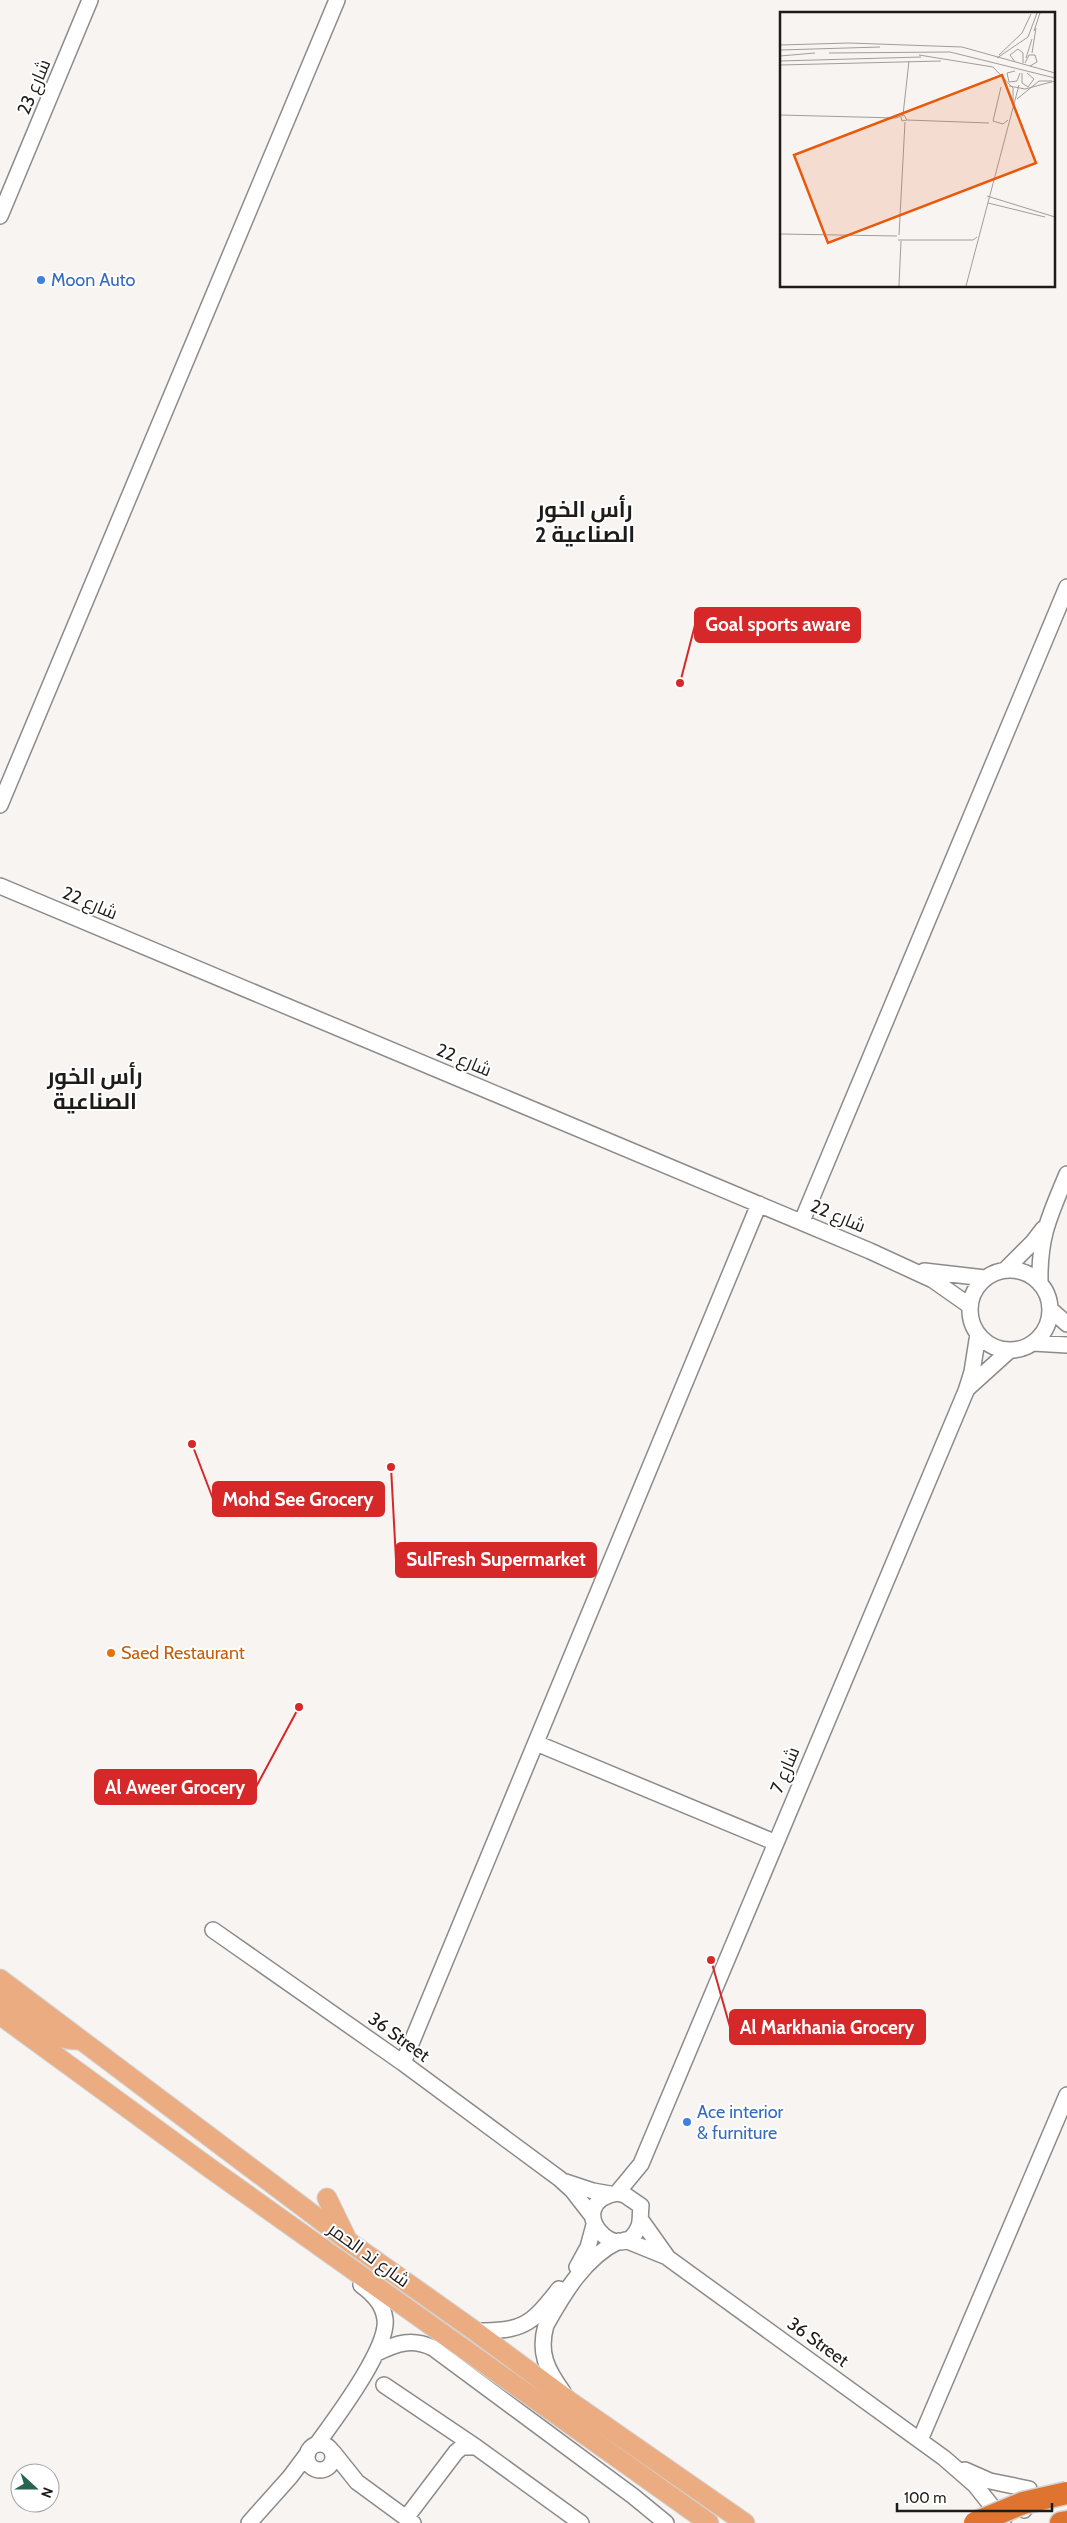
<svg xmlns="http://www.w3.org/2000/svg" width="1067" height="2523" viewBox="0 0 1067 2523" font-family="Cabin,Cairo,sans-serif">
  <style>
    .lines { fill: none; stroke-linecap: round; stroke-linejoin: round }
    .minor-casing { stroke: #8d8b89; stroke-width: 18 }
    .major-casing { stroke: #d2d2d1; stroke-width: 21 }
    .highway-casing { stroke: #d2d2d1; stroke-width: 25 }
    .minor { stroke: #fff; stroke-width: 15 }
    .major { stroke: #ebac82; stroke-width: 19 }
    .highway { stroke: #de742f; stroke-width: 22 }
    .highway-bridge-casing { stroke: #d2d2d1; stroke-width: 25; stroke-linecap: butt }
    .highway-bridge { stroke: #de742f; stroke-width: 22 }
    .shop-dot { fill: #3f7fe0; stroke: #fff; stroke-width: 2 }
    .food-dot { fill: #e8710a; stroke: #fff; stroke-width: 2 }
    .labels { text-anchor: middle; stroke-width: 4; stroke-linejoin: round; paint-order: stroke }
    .street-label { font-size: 18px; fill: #1d1c1b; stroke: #fff }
    .shop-label { font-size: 18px; fill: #366cbe; stroke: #fff; text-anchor: start }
    .food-label { font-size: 18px; fill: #c56008; stroke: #fff; text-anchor: start }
    .district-label { font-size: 22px; font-weight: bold; fill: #1d1c1b; stroke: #fff }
    .inset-road { fill: none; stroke: #a09e9c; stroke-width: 1 }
    .view { fill: #e8590c; fill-opacity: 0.15; stroke: #e8590c; stroke-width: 2.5 }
    .inset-edge { fill: none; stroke: #1d1c1b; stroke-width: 2.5 }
    .leader { fill: none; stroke: #d62828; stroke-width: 2 }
    .callout-dot { fill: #d62828; stroke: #fff; stroke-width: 2 }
    .callout { fill: #d62828; stroke: #d62828; stroke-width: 2 }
    .callout-label { font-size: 19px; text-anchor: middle; font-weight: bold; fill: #fff }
  </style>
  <rect width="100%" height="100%" fill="#f7f4f2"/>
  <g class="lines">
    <defs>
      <path id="minor" d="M0 216 90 0
        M0 805 337 0
        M0 886 870 1251 933 1280 970 1306
        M802 1221 1067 587
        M1005 1270 1033 1242 1043 1229
        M970 1310a40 40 0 1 1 80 0a40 40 0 1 1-80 0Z
        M924 1271 985 1278
        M1040 1282C1039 1236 1050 1215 1067 1174
        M1050 1309 1067 1324
        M1033 1343 1067 1345
        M968 1388 1010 1350
        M536 1743 774 1842
        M213 1930 403 2063 560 2179 572 2190 593 2217
        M403 2063 759 1204
        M566 2182 593 2191 610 2194
        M617 2193 641 2164 966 1391 972 1372 978 1334
        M617 2193 625 2195 641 2206C640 2213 641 2220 639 2226 621 2272 559 2205 617 2193Z
        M641 2220 668 2258 944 2458 975 2485 998 2514 1004 2518
        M625 2240 667 2257
        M577 2267 588 2247 594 2225
        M475 2331C523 2331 530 2326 559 2289
        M377 2353C397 2343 412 2338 433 2348L633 2496 666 2523
        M384 2385 476 2447 581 2523
        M563 2392C547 2370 538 2353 546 2325 564 2293 585 2257 619 2241
        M920 2440 1067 2095
        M307 2457a13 13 0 1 1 26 0a13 13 0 1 1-26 0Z
        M317 2444C335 2419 389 2348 385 2319 383 2304 373 2294 361 2285
        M333 2452 357 2482 413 2523
        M965 2470 990 2481 1029 2489
        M1019 2488 1026 2499 1024 2510
        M406 2518 456 2452 462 2447H476
        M249 2523 290 2477 308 2453"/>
      <path id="major" d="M0 1979 348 2241 475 2331 568 2400 745 2523
        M0 1999C24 2016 48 2041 79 2040
        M0 2015 211 2169 709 2523
        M327 2198 346 2237"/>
      <path id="highway" d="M1061 2523 1067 2522"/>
    </defs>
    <use href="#minor" class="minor-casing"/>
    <use href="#major" class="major-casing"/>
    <use href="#highway" class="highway-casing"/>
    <use href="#minor" class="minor"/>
    <use href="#major" class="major"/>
    <use href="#highway" class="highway"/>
    <defs>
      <path id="highway-bridge" d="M975 2523 1023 2503 1067 2493"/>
    </defs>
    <use href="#highway-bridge" class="highway-bridge-casing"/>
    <use href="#highway-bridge" class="highway-bridge"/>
  </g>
  <g class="shop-dot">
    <circle cx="41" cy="280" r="5"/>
    <circle cx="687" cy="2122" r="5"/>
  </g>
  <circle class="food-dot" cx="111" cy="1653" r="5"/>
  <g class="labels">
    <g class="street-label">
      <text transform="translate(34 87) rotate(-67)" y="6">شارع 23</text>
      <text transform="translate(90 903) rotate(23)" y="6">شارع 22</text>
      <text transform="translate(464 1060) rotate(23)" y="6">شارع 22</text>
      <text transform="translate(838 1216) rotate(23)" y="6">شارع 22</text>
      <text transform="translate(785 1770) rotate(-67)" y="6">شارع 7</text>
      <text transform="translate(399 2037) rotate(36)" y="6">36 Street</text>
      <text transform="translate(369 2255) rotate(36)" y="6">شارع ند الحمر</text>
      <text transform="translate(818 2342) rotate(36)" y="6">36 Street</text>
    </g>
    <g class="shop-label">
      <text x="51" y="286">Moon Auto</text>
      <text x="697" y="2118">Ace interior<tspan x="697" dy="21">&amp; furniture</tspan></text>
    </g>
    <g class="food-label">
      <text x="121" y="1659">Saed Restaurant</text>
    </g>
    <g class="district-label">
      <text x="585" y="517">رأس الخور<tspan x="585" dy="25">الصناعية 2</tspan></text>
      <text x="95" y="1084">رأس الخور<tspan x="95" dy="25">الصناعية</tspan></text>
    </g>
  </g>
  <g transform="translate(780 12)">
    <rect width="275" height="275" fill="#f7f4f2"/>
    <path class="inset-road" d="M254 19 260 1M0 33 69 31 182 35 275 61M0 38 100 35M49 41 170 40 275 66M252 41 256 16M139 43 213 55 233 76V89M219 43 242 21 251 2M0 44 35 41M217 46 248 25 257 1M246 46 252 27M0 49 141 45M235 50 230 43 238 37 243 41V51M245 51 249 43H255L257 50 250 54M0 53 161 49M235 59 227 61 229 70 237 69 240 61M242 61V71L248 75 254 67 247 61M229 74 245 77 275 69M237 87 259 69H272M0 103 116 106 124 103 127 108 122 109 121 105M123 103 129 49M127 108 209 111M213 109 221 75M213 109 223 112 228 108M207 184 275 205M208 191 265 205M1 222 117 224M119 223 125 110M118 228H193L197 225M119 274 121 229M186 274 239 73"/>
    <path class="view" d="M222 63 256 151 48 231 14 143Z"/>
    <rect width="275" height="275" class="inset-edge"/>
  </g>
  <path class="leader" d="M680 683L695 625M192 1444L213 1499M391 1467L396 1560M299 1707L256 1787M711 1960L730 2027"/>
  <g class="callout-dot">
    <circle cx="680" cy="683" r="5"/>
    <circle cx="192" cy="1444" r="5"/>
    <circle cx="391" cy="1467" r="5"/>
    <circle cx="299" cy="1707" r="5"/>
    <circle cx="711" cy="1960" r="5"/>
  </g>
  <g class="callout">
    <rect x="695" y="608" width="165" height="34" rx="5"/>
    <rect x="213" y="1482" width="171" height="34" rx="5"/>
    <rect x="396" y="1543" width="200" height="34" rx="5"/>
    <rect x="95" y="1770" width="161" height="34" rx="5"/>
    <rect x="730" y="2010" width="195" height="34" rx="5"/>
  </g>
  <g class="callout-label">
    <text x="778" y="631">Goal sports aware</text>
    <text x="298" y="1506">Mohd See Grocery</text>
    <text x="496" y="1566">SulFresh Supermarket</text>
    <text x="175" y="1794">Al Aweer Grocery</text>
    <text x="827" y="2034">Al Markhania Grocery</text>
  </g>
  <g transform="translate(35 2488) rotate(111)"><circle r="24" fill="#ffffff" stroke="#a5a4a4"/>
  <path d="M0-4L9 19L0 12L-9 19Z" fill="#286551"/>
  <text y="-8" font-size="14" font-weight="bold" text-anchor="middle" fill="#1d1c1b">N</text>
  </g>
  <path d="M897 2503v8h155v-8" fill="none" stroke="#1d1c1b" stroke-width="2.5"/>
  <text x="904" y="2503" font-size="15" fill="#1d1c1b" stroke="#ffffff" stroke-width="4" paint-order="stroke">100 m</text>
</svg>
